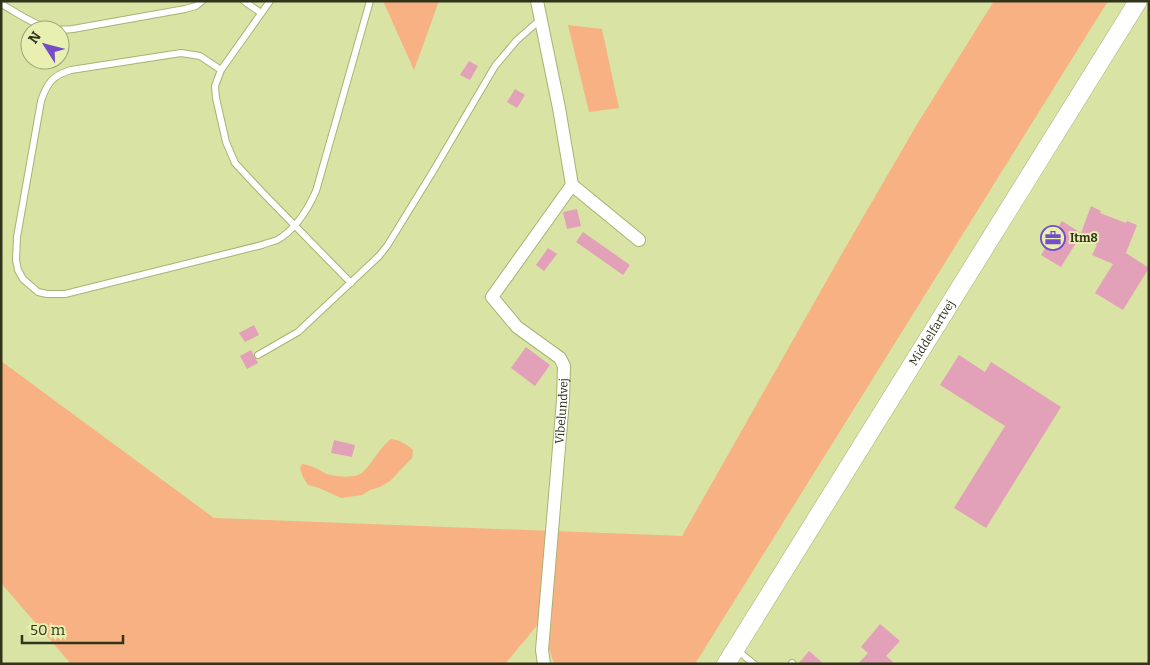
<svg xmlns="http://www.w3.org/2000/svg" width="1150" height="665" viewBox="0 0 1150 665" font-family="Bitter,serif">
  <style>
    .green { fill: #f7b182 }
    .building { fill: #e2a1b9 }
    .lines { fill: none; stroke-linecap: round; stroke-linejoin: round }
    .lane-casing { stroke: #a9b274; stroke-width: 8 }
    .street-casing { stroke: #a9b274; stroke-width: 14 }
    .secondary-casing { stroke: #a9b274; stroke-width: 19 }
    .lane { stroke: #fff; stroke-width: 6 }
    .street { stroke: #fff; stroke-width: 12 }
    .secondary { stroke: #fff; stroke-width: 18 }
    .labels { text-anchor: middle; stroke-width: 4; stroke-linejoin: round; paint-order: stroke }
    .poi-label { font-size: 12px; font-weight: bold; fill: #31341b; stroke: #e7f0b0; text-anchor: start }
    .street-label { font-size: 12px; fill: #31341b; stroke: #e7f0b0 }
  </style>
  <rect width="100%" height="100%" fill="#d9e3a3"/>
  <path class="green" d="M385 1H439L414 70 384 3Z
    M994 1H1108L695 664H554L549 648 552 614 539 623 505 664H71L1 583V361L214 518 682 536 840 257 916 126Z
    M568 25 602 29 619 108 589 112Z
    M391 439C399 440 407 444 413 450L412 458 390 481 380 487 370 490 362 495 341 498 319 488 308 485 303 477 300 468 302 464C312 465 319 470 327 474 336 477 358 479 364 471 374 461 380 447 391 439Z"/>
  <path class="building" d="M469 61 478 66 470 80 460 75Z
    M515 89 525 95 517 108 507 102Z
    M1091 206 1101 211 1100 213 1126 223 1127 221 1137 225 1126 253 1149 268 1123 310 1095 293 1113 264 1092 255 1097 245 1079 238 1061 267 1041 255 1062 221 1081 233Z
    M577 209 581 226 567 229 563 212Z
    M583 232 630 265 623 275 576 242Z
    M548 248 557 254 544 271 536 265Z
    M254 325 259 335 245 342 239 333Z
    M526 347 550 365 535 386 511 368Z
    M251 350 258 363 247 369 240 356Z
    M959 355 985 372 991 362 1061 407 986 528 954 508 1005 426 940 385Z
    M334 440 355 445 352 457 331 453Z
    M880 624 900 641 886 656 895 664H858L868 653 861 647Z
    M809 651 824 664H798Z"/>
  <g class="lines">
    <defs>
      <path id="lane" d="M244 1 261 13
        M270 1 221 70 215 86 216 98 226 142 235 163 262 192 351 283
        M1 4C16 12 32 24 48 28 56 30 64 30 73 29L185 9 196 6 202 1
        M221 70 200 56 181 53 71 70C53 75 47 83 41 101L17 237 16 260 18 270 23 279 38 292 47 294H65L262 245C266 243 272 242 277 240 295 230 308 209 316 191L370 1
        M258 355 298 332 379 256 387 246 432 173 495 66 517 40 541 19
        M737 650 754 664
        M792 664V663"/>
      <g id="street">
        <path d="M537 1 559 108 572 185 639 240"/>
        <path id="s1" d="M544 664 542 650 563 400 564 366 560 358 517 327 492 297 572 185"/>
      </g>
      <g id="secondary">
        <path id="s2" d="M726 664 1138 1"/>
      </g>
    </defs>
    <use href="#lane" class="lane-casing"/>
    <use href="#street" class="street-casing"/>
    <use href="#secondary" class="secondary-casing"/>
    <use href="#lane" class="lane"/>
    <use href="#street" class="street"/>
    <use href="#secondary" class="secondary"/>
  </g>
  <defs>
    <symbol id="office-ring" viewBox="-11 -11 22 22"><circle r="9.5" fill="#e7f0b0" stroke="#754dc6" stroke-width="1.5"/><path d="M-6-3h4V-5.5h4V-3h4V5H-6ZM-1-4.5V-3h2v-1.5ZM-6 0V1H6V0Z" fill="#754dc6"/></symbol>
  </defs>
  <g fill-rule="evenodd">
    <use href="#office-ring" x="1039" y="224" width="28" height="28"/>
  </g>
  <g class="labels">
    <g class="poi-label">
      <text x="1070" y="242">Itm8</text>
    </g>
    <g class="street-label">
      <text dy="4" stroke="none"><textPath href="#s2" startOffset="390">Middelfartvej</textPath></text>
      <text dy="4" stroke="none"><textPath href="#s1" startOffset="254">Vibelundvej</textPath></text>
    </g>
  </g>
  <rect width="1150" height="665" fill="none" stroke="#31341b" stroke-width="5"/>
  <g transform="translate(45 45) rotate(306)"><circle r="24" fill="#e7f0b0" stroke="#9ea574"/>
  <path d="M0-4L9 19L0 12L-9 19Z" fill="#754dc6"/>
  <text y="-8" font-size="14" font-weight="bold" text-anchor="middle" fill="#31341b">N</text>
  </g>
  <path d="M22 635v8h101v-8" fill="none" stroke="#31341b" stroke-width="2.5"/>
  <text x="30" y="635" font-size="15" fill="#31341b" stroke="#e7f0b0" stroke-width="4" paint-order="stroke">50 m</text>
</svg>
